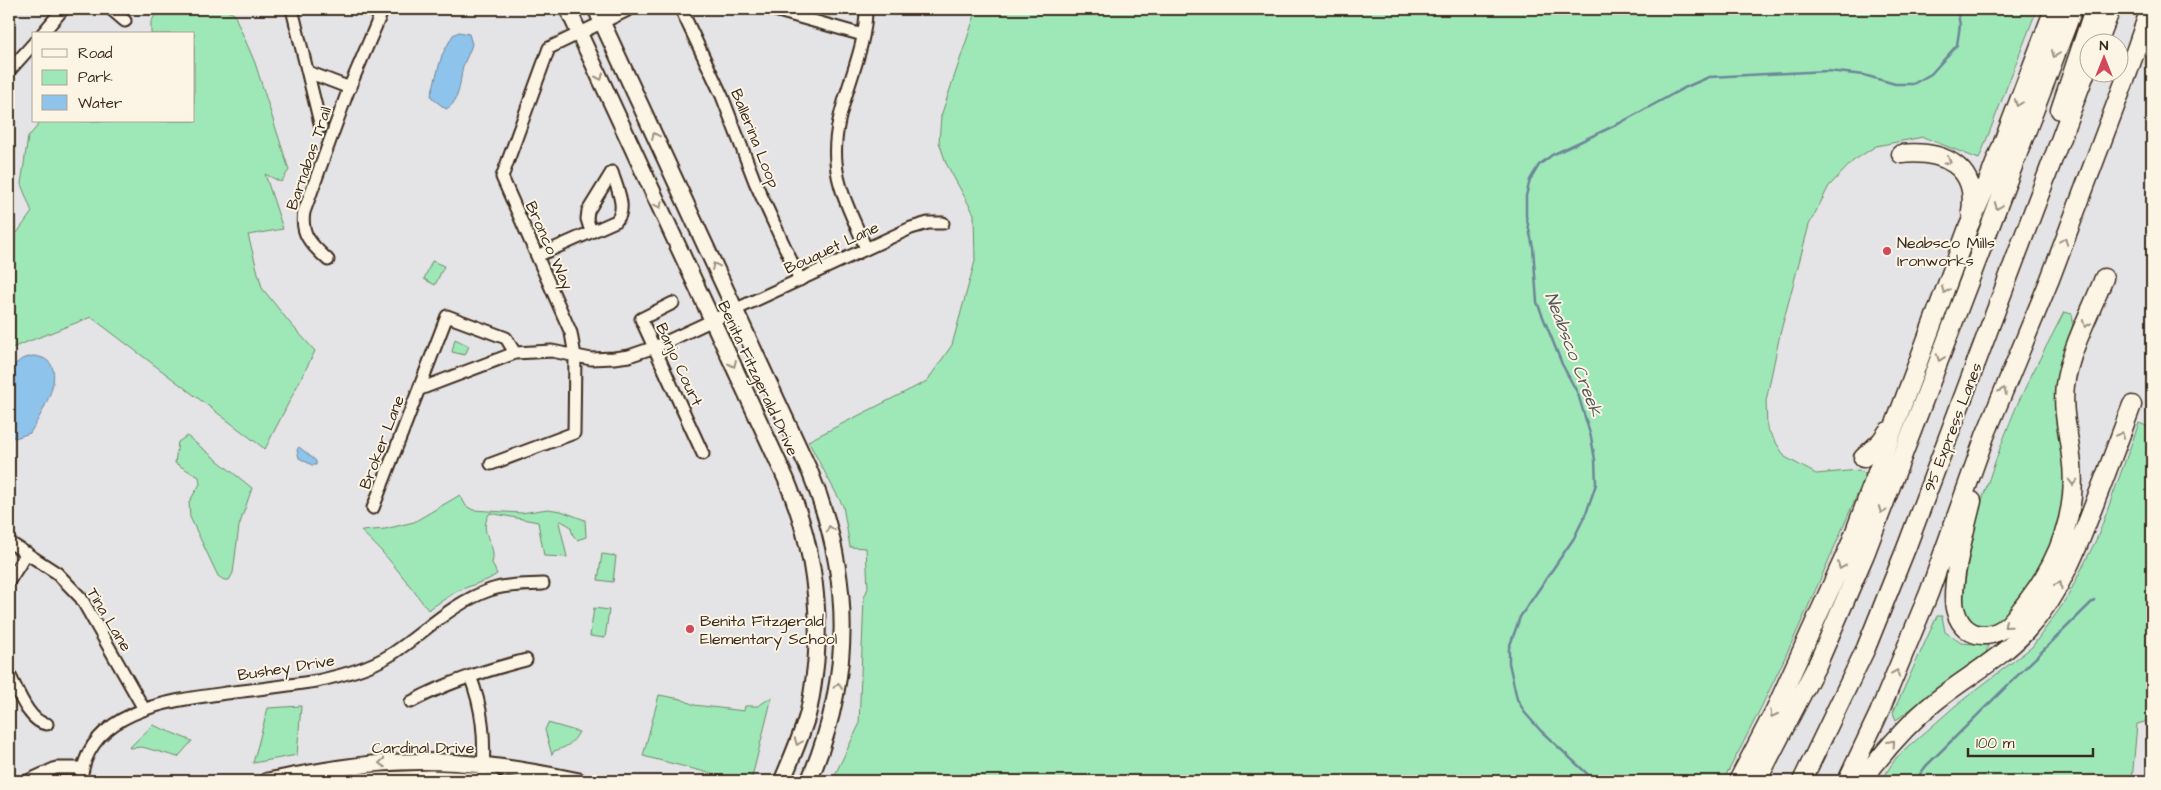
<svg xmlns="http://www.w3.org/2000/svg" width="2161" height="790" viewBox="0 0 2161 790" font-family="'Architects Daughter',sans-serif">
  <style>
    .green { fill: #9ee8b7; stroke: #6c896a }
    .water { fill: #8ec3eb; stroke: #6d8699 }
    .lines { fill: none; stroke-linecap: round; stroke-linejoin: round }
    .stream { stroke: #6d8699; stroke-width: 2.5 }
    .minor-casing { stroke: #3b2a1e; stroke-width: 15 }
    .major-casing { stroke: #3b2a1e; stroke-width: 19 }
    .highway-casing { stroke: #3b2a1e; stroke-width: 21 }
    .minor { stroke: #fcf5e5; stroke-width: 11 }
    .major { stroke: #fcf5e5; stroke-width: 15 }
    .highway { stroke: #fcf5e5; stroke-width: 18 }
    .oneway { stroke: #9c9082 }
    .poi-dot { fill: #d1495b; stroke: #fcf5e5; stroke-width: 2 }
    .labels { text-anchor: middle; stroke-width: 4; stroke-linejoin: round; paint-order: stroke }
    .street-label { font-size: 16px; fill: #3b2a1e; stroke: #fcf5e5 }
    .poi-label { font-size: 16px; fill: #3b2a1e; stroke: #fcf5e5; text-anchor: start }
    .water-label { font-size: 18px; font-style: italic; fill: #54585c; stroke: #fcf5e5 }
  </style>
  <rect width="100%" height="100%" fill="#e4e3e6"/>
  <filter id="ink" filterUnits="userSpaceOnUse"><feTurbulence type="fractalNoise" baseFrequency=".02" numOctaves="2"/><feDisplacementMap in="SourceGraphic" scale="10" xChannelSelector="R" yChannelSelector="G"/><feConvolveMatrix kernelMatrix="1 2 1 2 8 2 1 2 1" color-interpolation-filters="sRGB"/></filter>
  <g filter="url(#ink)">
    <path class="green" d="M159 9H224L234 14 255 63 289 170 281 182 265 174 283 229 248 235 262 288 289 322 315 351 265 449 91 317 9 349V232L17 233 32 212 21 184 28 137 42 121H194V34H151V22Z
      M973 9H2037L1979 159 1923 137 1876 146 1853 161 1829 186 1809 225 1780 334 1766 401 1767 428 1785 457 1816 474 1858 470 1866 474C1821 578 1777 682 1723 781H832L859 725 864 598 868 588 866 548 850 547 843 506 808 441 927 381 952 345 975 261 974 214 946 163 939 142 941 116 975 15Z
      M432 261 444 266 435 285 424 279Z
      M2064 312 2072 314C2076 331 2064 347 2060 364 2057 376 2055 393 2055 405 2056 424 2065 442 2065 461 2066 476 2065 508 2062 521 2056 545 2021 602 2003 618 1994 625 1978 628 1968 619 1942 594 2004 435 2018 403 2032 372 2049 342 2064 312Z
      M455 339 469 346 465 355 452 352Z
      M2152 417V720L2137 724 2132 781H1881L1896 758 1955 706 2032 647 2066 600 2098 536 2139 423 2149 427Z
      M187 436 252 488 239 526 233 573 229 580H224L218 576 190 517 189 502 200 484 199 477 175 463 178 442Z
      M460 495 466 506 473 510 521 513 548 509 561 511 585 520 586 537 577 540 573 535 570 526 561 521 559 522 567 557 544 556 538 522 490 513C476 533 498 543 492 563L497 574 489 579 457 591 428 610C407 582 387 554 361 531L385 529 414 522Z
      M602 554 616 556 613 582 598 580Z
      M594 608 609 610 605 638 590 636Z
      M1937 616H1942L1945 632 1961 643 1988 645 1986 654 1896 720 1893 713 1896 706Z
      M659 695 681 699 694 705 744 711 745 706H758L772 697 751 781H740L643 756Z
      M301 706 297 755 253 763 268 708Z
      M548 723 579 732C572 744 567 747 554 751L552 755 545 730Z
      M153 725 192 741 178 757 142 747 129 748Z"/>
    <path class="water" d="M459 32 469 34 472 44C470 52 466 58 463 66 460 79 460 103 446 109L433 99 431 95 442 55 453 35Z
      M33 356C75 359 42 413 30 433L15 438 9 435V369L22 359Z
      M299 447 316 461V465H312L299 458 297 450Z"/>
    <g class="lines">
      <path class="stream" d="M1595 781 1541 731 1525 713 1517 699 1509 663V648L1520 617 1574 538 1587 511 1596 484 1595 460 1591 437 1578 394 1562 364 1537 302 1533 247 1526 216V196L1530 180 1539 165 1552 155 1620 123 1684 88 1709 77 1828 71 1864 75 1895 84H1913L1931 74 1957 45 1960 25 1957 9
        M1915 781 1926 766 2094 600"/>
      <defs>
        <path id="minor" d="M111 9 125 21
          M292 9 321 127
          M681 9 722 96 755 182 800 280
          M771 9 863 35
          M866 9C866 61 831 109 836 162 838 192 855 221 866 249
          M42 34 63 9
          M9 71 34 43
          M308 72 350 88
          M537 256 616 221C628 209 616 186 612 172L588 211 587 219 591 232
          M328 260C312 245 300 235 304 212L348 91 383 9
          M673 303 641 319 703 454
          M420 389 515 353 552 351 591 359 614 358 629 356 655 347 911 228 928 223H943
          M491 464 574 433 575 356 571 333 502 177 549 48 630 9
          M373 508 447 316 506 338 515 353
          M9 542 57 573 81 598 144 709
          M9 581 27 553
          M9 674C17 689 29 723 47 724
          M470 676C483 709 485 738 483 772
          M411 702C447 682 487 670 526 660
          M27 781 56 768H82
          M81 781C87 707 177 700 234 692 262 689 289 685 317 681 343 675 370 668 392 654 425 632 452 603 490 590 507 584 526 585 543 584"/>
        <path id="major" d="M568 9 786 479C811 538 821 597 816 661 814 680 812 699 807 717 800 739 791 760 782 781
          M596 9 810 472C853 577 853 677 809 781
          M267 781C311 773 355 764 400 762 461 759 520 769 579 781
          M357 781 430 778 492 781"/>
        <path id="highway" d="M2098 42 2111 9
          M2060 110 2094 9
          M1901 154C1942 150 1978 165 1971 212
          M1863 458 1881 441 1888 431
          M1972 501C1966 526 1948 590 1956 612 1960 626 1971 636 1986 635 2006 633 2015 617 2026 603 2059 561 2079 510 2071 456 2068 431 2062 410 2065 385 2070 349 2091 312 2104 278
          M1738 781 1775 710 1850 545 1968 228 1986 187 2054 9
          M1757 781 1818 663 1865 554 2073 9
          M1802 781 1866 648 1907 546 2088 66
          M1847 781 1879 713 1929 593 1985 436 2050 279 2127 75 2150 9
          M1862 781C1884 751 1907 724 1936 701 1966 677 2000 659 2026 631 2061 593 2079 545 2097 497 2109 467 2120 436 2132 405"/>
      </defs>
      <use href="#minor" class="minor-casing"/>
      <use href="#major" class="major-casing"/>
      <use href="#highway" class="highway-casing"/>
      <use href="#minor" class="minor"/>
      <use href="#major" class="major"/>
      <use href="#highway" class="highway"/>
    </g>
    <defs><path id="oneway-chevron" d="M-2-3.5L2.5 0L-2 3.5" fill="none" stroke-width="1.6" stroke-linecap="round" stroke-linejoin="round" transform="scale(1.25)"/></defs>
    <g class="oneway">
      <use href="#oneway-chevron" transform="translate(2055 54) rotate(111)"/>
      <use href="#oneway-chevron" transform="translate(600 77) rotate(66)"/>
      <use href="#oneway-chevron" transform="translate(2018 103) rotate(111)"/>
      <use href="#oneway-chevron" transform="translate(655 136) rotate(-115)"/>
      <use href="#oneway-chevron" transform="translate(1948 161) rotate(30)"/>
      <use href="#oneway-chevron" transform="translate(659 205) rotate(64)"/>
      <use href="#oneway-chevron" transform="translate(1998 206) rotate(111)"/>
      <use href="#oneway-chevron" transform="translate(2064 241) rotate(-69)"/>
      <use href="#oneway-chevron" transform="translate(715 266) rotate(-115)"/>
      <use href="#oneway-chevron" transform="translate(1945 290) rotate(111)"/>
      <use href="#oneway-chevron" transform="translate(2086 324) rotate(112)"/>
      <use href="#oneway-chevron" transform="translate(1940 358) rotate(110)"/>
      <use href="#oneway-chevron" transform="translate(733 364) rotate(65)"/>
      <use href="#oneway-chevron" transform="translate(2003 391) rotate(-67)"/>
      <use href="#oneway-chevron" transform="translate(2121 435) rotate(-69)"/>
      <use href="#oneway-chevron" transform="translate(2073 482) rotate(90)"/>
      <use href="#oneway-chevron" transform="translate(1882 510) rotate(111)"/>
      <use href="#oneway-chevron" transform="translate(830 529) rotate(-106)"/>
      <use href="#oneway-chevron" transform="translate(1841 566) rotate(113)"/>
      <use href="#oneway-chevron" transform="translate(2059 585) rotate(-60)"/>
      <use href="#oneway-chevron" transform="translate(2007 625) rotate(139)"/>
      <use href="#oneway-chevron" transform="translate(1896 673) rotate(-67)"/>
      <use href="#oneway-chevron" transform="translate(838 686) rotate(-82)"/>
      <use href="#oneway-chevron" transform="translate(1773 714) rotate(117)"/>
      <use href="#oneway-chevron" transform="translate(798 742) rotate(111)"/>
      <use href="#oneway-chevron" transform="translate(1892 743) rotate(-49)"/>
      <use href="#oneway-chevron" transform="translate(382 763) rotate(176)"/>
    </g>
  </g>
  <g class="poi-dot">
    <circle cx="1887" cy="251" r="5"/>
    <circle cx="690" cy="629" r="5"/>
  </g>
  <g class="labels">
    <g class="street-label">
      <text transform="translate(756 138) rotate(68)" y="6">Ballerina Loop</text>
      <text transform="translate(308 158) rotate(-71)" y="6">Barnabas Trail</text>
      <text transform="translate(550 245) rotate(66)" y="6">Bronco Way</text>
      <text transform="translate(831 247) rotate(-25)" y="6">Bouquet Lane</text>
      <text transform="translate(680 364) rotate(65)" y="6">Banjo Court</text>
      <text transform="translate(759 378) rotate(65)" y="6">Benita Fitzgerald Drive</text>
      <text transform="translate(1952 427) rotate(-69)" y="6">95 Express Lanes</text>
      <text transform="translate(381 442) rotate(-69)" y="6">Broker Lane</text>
      <text transform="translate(110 619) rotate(59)" y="6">Tina Lane</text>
      <text transform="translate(286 667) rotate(-9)" y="6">Bushey Drive</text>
      <text x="423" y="753">Cardinal Drive</text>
    </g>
    <g class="poi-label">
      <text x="1897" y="248">Neabsco Mills<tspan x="1897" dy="18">Ironworks</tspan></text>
      <text x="700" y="626">Benita Fitzgerald<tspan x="700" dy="18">Elementary School</tspan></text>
    </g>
    <g class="water-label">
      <text transform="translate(1574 354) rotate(69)" y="6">Neabsco Creek</text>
    </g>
  </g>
  <rect width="2161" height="790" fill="none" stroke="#fcf5e5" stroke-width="30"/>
  <rect x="15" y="15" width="2131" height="760" fill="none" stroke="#3b2a1e" stroke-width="2" filter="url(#ink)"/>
  <rect x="32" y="32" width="162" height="90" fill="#fcf5e5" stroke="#afa495"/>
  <rect x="42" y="49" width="25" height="8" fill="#fcf5e5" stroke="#afa495"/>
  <text x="78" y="58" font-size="15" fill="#3b2a1e">Road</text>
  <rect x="42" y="70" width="25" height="15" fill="#9ee8b7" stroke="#afa495"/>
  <text x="78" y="82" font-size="15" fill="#3b2a1e">Park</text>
  <rect x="42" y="95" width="25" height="15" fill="#8ec3eb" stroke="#afa495"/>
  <text x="78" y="108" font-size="15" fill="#3b2a1e">Water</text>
  <g transform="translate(2104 58)"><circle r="24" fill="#fcf5e5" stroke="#afa495"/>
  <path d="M0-4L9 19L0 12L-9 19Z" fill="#d1495b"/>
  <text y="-8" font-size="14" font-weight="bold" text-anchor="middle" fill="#3b2a1e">N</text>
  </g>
  <path d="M1968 748v8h125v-8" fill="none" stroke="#3b2a1e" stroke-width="2.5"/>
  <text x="1976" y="748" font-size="15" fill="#3b2a1e" stroke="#fcf5e5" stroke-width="4" paint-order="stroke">100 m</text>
</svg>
